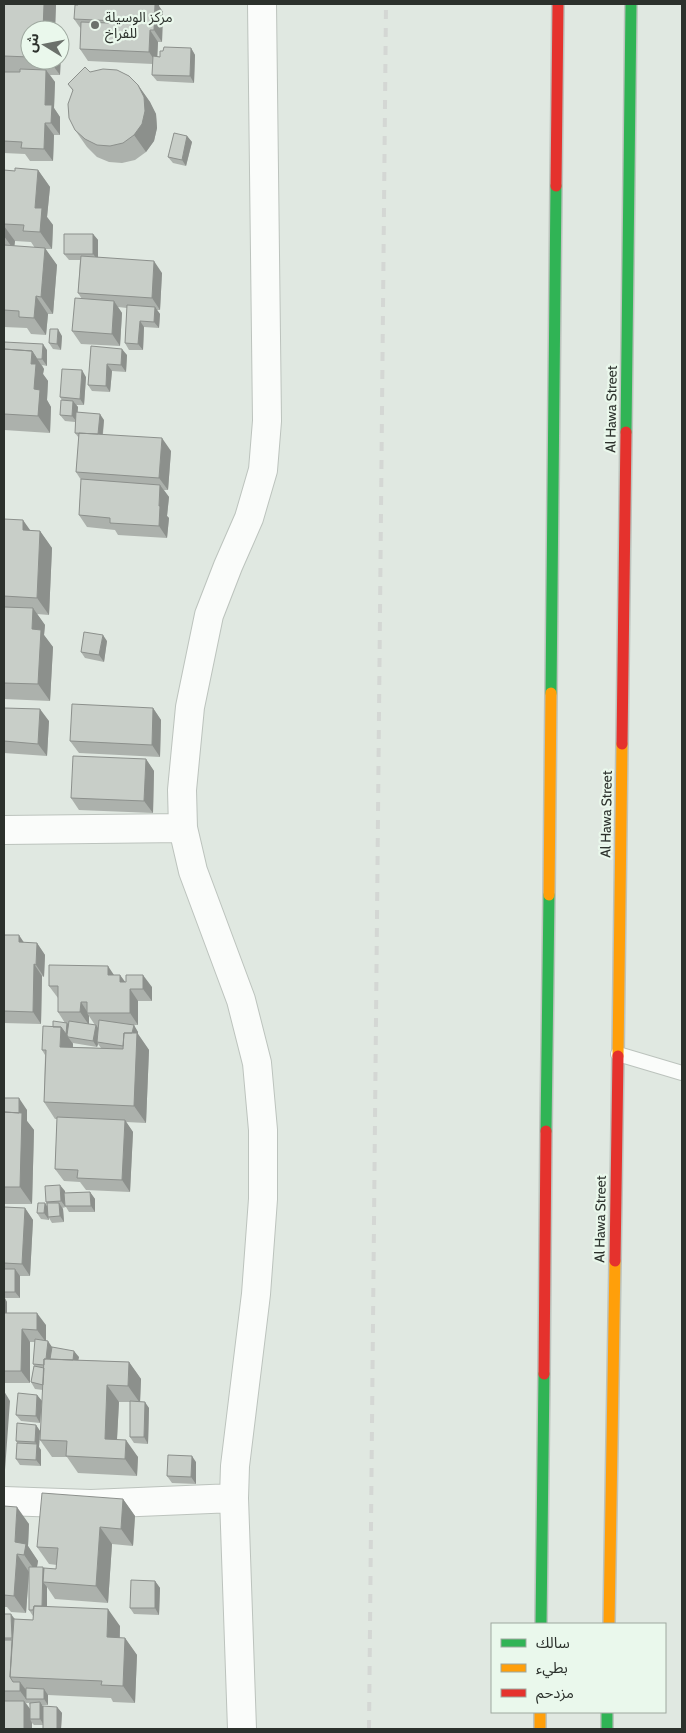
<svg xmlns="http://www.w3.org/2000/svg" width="686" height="1733" viewBox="0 0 686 1733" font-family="Cabin,'Noto Sans Arabic',sans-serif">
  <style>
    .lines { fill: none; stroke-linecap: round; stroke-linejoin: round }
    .lane-casing { stroke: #bcc3bd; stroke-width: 16 }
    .street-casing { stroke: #bcc3bd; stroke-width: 30 }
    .fast-casing { stroke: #bcc3bd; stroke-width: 14 }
    .slow-casing { stroke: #bcc3bd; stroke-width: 14 }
    .jam-casing { stroke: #bcc3bd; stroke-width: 14 }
    .lane { stroke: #fafcfa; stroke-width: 14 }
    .street { stroke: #fafcfa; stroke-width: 28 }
    .fast { stroke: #30b455; stroke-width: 11 }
    .slow { stroke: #ff9f0a; stroke-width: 11 }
    .jam { stroke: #e5322d; stroke-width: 11 }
    .rail { stroke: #d4d7d4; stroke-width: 4; stroke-dasharray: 9 9; stroke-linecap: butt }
    .wall { fill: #acb1ac; fill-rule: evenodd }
    .shaded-wall { fill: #8c908c }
    .building { fill: #c8cec8; stroke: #8c908c }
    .poi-dot { fill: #6b716b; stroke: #eaf8ec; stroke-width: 2 }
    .labels { text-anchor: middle; stroke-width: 4.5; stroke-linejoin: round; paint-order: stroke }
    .poi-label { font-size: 14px; fill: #2c312c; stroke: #eaf8ec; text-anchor: start }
    .street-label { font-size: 14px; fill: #2c312c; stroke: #eaf8ec }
  </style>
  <rect width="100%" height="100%" fill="#e0e8e1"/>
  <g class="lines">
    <defs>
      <path id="lane" d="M618 1054 682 1073"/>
      <path id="street" d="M4 830 183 828
        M4 1501 91 1504 234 1498
        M242 1729 234 1498 235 1466 256 1294 263 1199V1130L257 1063 241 1000 193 871 183 828 182 790 190 707 209 615 228 566 249 518 263 470 267 421 262 4"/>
      <path id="fast" d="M626 432 631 4
        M551 693 556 186
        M546 1131 549 895
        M541 1624 544 1374
        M607 1712V1729"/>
      <path id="slow" d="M549 895 551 693
        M618 1056 622 744
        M609 1624 615 1261
        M540 1712V1729"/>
      <path id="jam" d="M556 186 558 4
        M622 744 626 432
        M615 1261 618 1056
        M544 1374 546 1131"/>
    </defs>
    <use href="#lane" class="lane-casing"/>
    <use href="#street" class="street-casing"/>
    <use href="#fast" class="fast-casing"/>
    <use href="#slow" class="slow-casing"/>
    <use href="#jam" class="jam-casing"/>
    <use href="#lane" class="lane"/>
    <use href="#street" class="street"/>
    <use href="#fast" class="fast"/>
    <use href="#slow" class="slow"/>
    <use href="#jam" class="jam"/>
    <path class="rail" d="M369 1729 386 4"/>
  </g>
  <path class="wall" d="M4 4H56L55 30H30V60H60L61 52 60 75H50L55 82 54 108 60 117V135H54L53 161H30L25 154 4 153Z
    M78 4H159V6L163 12 162 42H158L157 56 160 57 163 51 191 48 195 55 194 83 157 81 152 75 153 64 88 61 80 49 81 29 74 19Z
    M90 72 138 85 150 102 156 114 157 128 154 141 146 152 135 160 122 163 109 162 97 157 87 147 75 130 73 91 68 84Z
    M187 136 192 142 186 166 173 163 168 157Z
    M4 170 15 171 38 170 50 187 47 217 53 225 52 249H45L57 265 53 314H48L46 335 31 334 27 328 4 327ZM15 241 31 242 35 248 14 246Z
    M93 234 98 240V257L162 273 160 310H157L160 314 159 328 144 327 143 350H129L125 343 127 308 118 307 122 313 120 346 81 344 72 331 82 299 78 293 80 260H69L64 254Z
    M62 336 61 350 53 349 49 343Z
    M4 342 47 350V366L42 365 44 369 43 374 48 381 47 400 51 407 50 433 4 430Z
    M91 346 127 355 126 372 112 371 110 392 92 391 88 385Z
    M86 377 84 405H76L78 407 77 412 104 420 103 434 171 451 168 490H164L169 497 167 516 169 518 167 538 118 535 115 530 87 527 79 515 81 480 76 472 79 438 75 433V422L65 421 60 415 62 400 60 397Z
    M4 519 31 531H40L52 548 49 615 37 614 45 625 44 635 53 647 50 701 4 699Z
    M107 641 104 662 85 658 81 652Z
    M4 708 49 721 47 756 4 753Z
    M153 708 161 720 160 757 79 753 70 741Z
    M146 759 154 771 153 813 79 810 71 798Z
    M4 935 24 943H37L45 955 44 977 42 976 41 1024 4 1023Z
    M115 975H120L125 982 152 987V1001H138V1025H133L138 1032V1034L149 1050 146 1123 126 1122 133 1132 130 1192 86 1190 80 1182 64 1181 55 1169 57 1119H55L44 1102 45 1055 42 1050 53 1027 65 1023 58 1012V998L49 986ZM89 1016 95 1025 89 1024ZM73 1043 97 1047 98 1044 101 1048 73 1047Z
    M4 1098 27 1110V1121L34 1130 32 1204H4Z
    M65 1191V1193L90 1192 95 1199V1212H69L66 1207 62 1208 63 1209 64 1222 52 1223 49 1218V1220L41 1219 37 1213 47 1207 46 1202Z
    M4 1207 25 1208 33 1220 30 1276H20V1298H5L7 1302V1313L46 1325V1340L52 1347 79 1357 78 1360 129 1362 141 1379 140 1402 149 1408 148 1444 134 1443 130 1437V1402H119L117 1440 138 1457 137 1476 78 1473 67 1457H52L40 1440 43 1390 35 1389 31 1382 34 1366 33 1364 35 1342H30V1383H4Z
    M37 1395 42 1401 40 1423 21 1421 16 1415Z
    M36 1425 40 1431 39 1447 41 1450V1466L20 1465 16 1459 17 1443 16 1441Z
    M196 1462V1484L172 1483 167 1476Z
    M123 1499 135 1516 133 1546 112 1544 108 1603 55 1599 47 1587V1606L120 1626V1638H125L137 1655 135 1703 113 1702 111 1698 48 1695V1705H42L43 1707H57L62 1713 61 1729H44L43 1725H34L32 1723 4 1729V1614L15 1619 33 1620V1616L29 1610V1572L26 1613 11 1612 7 1607H4V1506L29 1524 28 1546 38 1561 37 1567 44 1568 56 1569 57 1565 49 1564 37 1547ZM26 1703H29L30 1705V1709Z
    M155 1581 160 1588 159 1615 134 1614 130 1608Z"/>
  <path class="shaded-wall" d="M44 4H56L55 30H43Z
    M153 4H159V6L163 12 162 42 154 30Z
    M150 30 158 42 157 64 149 52Z
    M191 48 195 55 194 83 190 76Z
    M60 51 61 52 60 75 49 60H60Z
    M46 70 55 82 54 108 60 117V135L51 123 45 105Z
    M138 85 150 102 156 114 157 128 154 141 146 152 134 135Z
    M45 123 54 135 53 161 44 149Z
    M187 136 192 142 186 166 182 160Z
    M38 170 50 187 47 217 53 225 52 249 40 232 35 208Z
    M4 226 15 241 14 250 4 236Z
    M93 234 98 240V260L93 254Z
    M45 248 57 265 53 314 41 297Z
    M154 261 162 273 160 310 152 298Z
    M36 296 48 314 46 335 34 318Z
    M114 301 122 313 120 346 112 334Z
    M155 307 160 314 159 328 154 322Z
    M140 321 144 327 143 350 138 344Z
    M58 329 62 336 61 350 57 344Z
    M43 344 47 350V366L42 359Z
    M122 349 127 355 126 372 121 365Z
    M32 351 44 369 43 374 48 381 47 400 51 407 50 433 38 416 31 364Z
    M107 364 112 371 110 392 106 386Z
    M82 370 86 377 84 405 80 399Z
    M73 401 78 407 77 422 72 416Z
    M100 414 104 420 102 440 98 434Z
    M162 438 171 451 168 490 159 478Z
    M160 485 169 497 167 516 169 518 167 538 159 526V506Z
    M23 520 35 537 23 530Z
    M40 531 52 548 49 615 37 598Z
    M33 608 45 625 44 635 53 647 50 701 38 684 32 629Z
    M103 635 107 641 104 662 99 655Z
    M153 708 161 720 160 757 152 745Z
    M40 709 49 721 47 756 38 744Z
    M146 759 154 771 153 813 144 801Z
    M19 935 27 947 19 942Z
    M37 943 45 955 44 977 36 965Z
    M34 964 42 976 41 1024 33 1012Z
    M108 966 116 978 108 975Z
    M120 975 129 987 120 982Z
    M143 975 152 987V1001L143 989Z
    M130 989 138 1001V1025L130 1013Z
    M81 1002 88 1013H87L89 1016V1025L80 1012Z
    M67 1023 72 1029 68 1037 73 1044 72 1064 60 1047 61 1027Z
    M96 1025 100 1031 97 1042 98 1044 97 1047 93 1041Z
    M134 1025 138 1032V1034L149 1050 146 1123 134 1106 130 1047Z
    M19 1098 27 1110V1121L34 1130 32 1204 20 1187Z
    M125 1120 133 1132 130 1192 122 1180Z
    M60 1185 65 1191 66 1206H65L61 1201Z
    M90 1192 95 1199V1212L91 1206Z
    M45 1203 49 1209 48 1217 49 1220 44 1213Z
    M59 1203 63 1209 64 1222 60 1216Z
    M25 1208 33 1220 30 1276 22 1264Z
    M15 1269 20 1276V1298L15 1292Z
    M4 1297 7 1302V1322L4 1318Z
    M37 1313 46 1325V1342L37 1330Z
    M22 1329 30 1342V1383L21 1371Z
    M48 1341 52 1347 50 1372 45 1365Z
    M74 1351 79 1357 76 1371 72 1364Z
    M129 1362 141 1379 140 1403 128 1386Z
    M107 1385 119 1402 116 1456 105 1439Z
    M4 1391 10 1401 5 1470 4 1468Z
    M37 1395 42 1401 40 1423 36 1416Z
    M145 1402 149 1408 148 1444 144 1437Z
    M36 1425 40 1431 39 1447 41 1450V1466L36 1460 37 1445 35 1442Z
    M126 1440 138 1457 137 1476 125 1459Z
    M192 1456 196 1462V1484L191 1477Z
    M123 1499 135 1516 133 1546 121 1529Z
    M17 1507 29 1524 28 1546 38 1561 36 1572 15 1542Z
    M100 1527 112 1544 108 1603 96 1586Z
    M17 1554 29 1572 26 1613 14 1596Z
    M43 1567 47 1573 43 1582 47 1587V1616L42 1610Z
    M155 1581 160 1588 159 1615 155 1608Z
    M108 1609 120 1626 119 1654 107 1637Z
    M11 1614 20 1626 16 1644 12 1638Z
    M125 1638 137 1655 135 1703 123 1686Z
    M20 1682 29 1694 26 1699 29 1703 20 1691Z
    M44 1689 48 1695V1705L44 1699Z
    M24 1701 33 1713 30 1719 32 1723V1729H24Z
    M40 1702 45 1709 44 1725 40 1719Z
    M57 1707 62 1713 61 1729H57Z"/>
  <path class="building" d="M4 4H44L43 30H30V57L4 56Z
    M78 4H155L154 30H150L149 52 80 49 81 22 138 24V22L74 19 75 5H78Z
    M164 47 191 48 190 76 152 75 153 56 160 57V51H163Z
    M85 67 90 72 103 69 117 70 129 76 138 85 144 97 145 111 142 124 134 135 123 143 110 146 97 145 85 139 75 130 69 118 68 104 73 90 68 84Z
    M20 69 46 70 45 105H52L51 123H45L44 149 21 148 22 142 4 141V72H20Z
    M174 133 187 136 182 160 168 157Z
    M15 168 38 170 35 208H42L40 232 23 231 24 225 4 224V170L15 171Z
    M64 234H93V254H64Z
    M4 245 45 248 41 297 36 296 34 318 19 317V311L4 310Z
    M81 256 154 261 152 298 78 293Z
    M75 298 114 301 112 334 72 331Z
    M127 305 155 307 154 322 140 321 138 344 125 343Z
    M50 329H58L57 344 49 343Z
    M4 342 43 344 42 359H37L32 351 4 349Z
    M91 346 122 349 121 365 107 364 106 386 88 385Z
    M4 349 32 351 31 364H36L34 389 40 390 38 416 4 414Z
    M62 369 82 370 80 399 60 397Z
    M61 400 73 401 72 416 60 415Z
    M76 412 100 414 98 434 75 433Z
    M79 433 162 438 159 478 76 472Z
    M81 479 160 485 159 506H160L159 526 110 523V518L79 515Z
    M4 519 23 520V530L40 531 37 598 4 596Z
    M4 607 33 608 32 629 41 630 38 684 4 683Z
    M84 632 103 635 99 655 81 652Z
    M72 704 153 708 152 745 70 741Z
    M4 708 40 709 38 744 4 741Z
    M73 756 146 759 144 801 71 798Z
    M4 935H19V942L37 943 36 965 34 964 33 1012 4 1011Z
    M49 965 108 966V975H120V982H126V975H143V989H130V1013H87V1002H81L80 1012H58V986H49Z
    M99 1020 134 1025 132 1033H124L123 1046 97 1042Z
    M53 1021 67 1023 66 1034 61 1027H53Z
    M69 1021 96 1025 93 1041 68 1037 67 1035Z
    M43 1026 61 1027 60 1047 123 1049 124 1033H137L134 1106 44 1102 46 1050H42Z
    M4 1098H19V1113L4 1112Z
    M4 1112 22 1113 20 1187H4Z
    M57 1117 125 1120 122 1180 77 1178 78 1170 55 1169Z
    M60 1185 61 1201 46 1202 45 1186Z
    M90 1192 91 1206H65L64 1193Z
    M38 1203H45L44 1213H37Z
    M47 1203H59L60 1216 48 1217Z
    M4 1207 25 1208 22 1264 4 1263Z
    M4 1269H15V1292H4Z
    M4 1313H37V1330L22 1329 21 1371H4Z
    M35 1339 48 1341 46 1359H44V1365L33 1364Z
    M52 1347 74 1351 73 1360 50 1359Z
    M44 1359 129 1362 128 1386 107 1385 105 1439 126 1440 125 1459 66 1456 67 1441 40 1440Z
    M34 1366 44 1368 43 1385 31 1382Z
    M18 1393 37 1395 36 1416 16 1415Z
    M130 1401 145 1402 144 1437H130Z
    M17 1423 36 1425 35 1442 16 1441Z
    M17 1443 37 1444 36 1460 16 1459Z
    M168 1455 192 1456 191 1477 167 1476Z
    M42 1493 123 1499 121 1529 100 1527 96 1586 43 1582 44 1568 56 1569 58 1548 37 1547Z
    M4 1506 17 1507 15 1542 26 1544 24 1555 17 1554 14 1596 4 1595Z
    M29 1567H43L42 1606H34L33 1610H29Z
    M131 1580 155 1581V1608H130Z
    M34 1606 108 1609 107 1637 125 1638 123 1686 101 1685 102 1681 10 1677 14 1619 33 1620Z
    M4 1614H11L12 1638H4Z
    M4 1640H12L10 1677 13 1682H20V1691H4Z
    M26 1688 44 1689V1699H26Z
    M4 1701H24V1729H4Z
    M40 1702V1719H30V1703Z
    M43 1706 57 1707V1729H43Z"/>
  <circle class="poi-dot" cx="95" cy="25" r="5"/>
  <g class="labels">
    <g class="poi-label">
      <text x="105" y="22">مركز الوسيلة<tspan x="105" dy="16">للفراخ</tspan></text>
    </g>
    <g class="street-label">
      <text transform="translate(611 409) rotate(-89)" y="5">Al Hawa Street</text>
      <text transform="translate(606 814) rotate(-89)" y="5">Al Hawa Street</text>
      <text transform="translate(600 1219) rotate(-89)" y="5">Al Hawa Street</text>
    </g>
  </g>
  <rect width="686" height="1733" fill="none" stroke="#2c312c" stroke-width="10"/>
  <rect x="491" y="1623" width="175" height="90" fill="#eaf8ec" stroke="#9ea89f"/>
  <rect x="501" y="1639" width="25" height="8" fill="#30b455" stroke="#9ea89f"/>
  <text x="536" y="1648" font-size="15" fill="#2c312c">سالك</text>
  <rect x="501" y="1664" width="25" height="8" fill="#ff9f0a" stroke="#9ea89f"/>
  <text x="536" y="1673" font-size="15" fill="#2c312c">بطيء</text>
  <rect x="501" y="1689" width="25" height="8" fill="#e5322d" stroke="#9ea89f"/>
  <text x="536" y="1698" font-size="15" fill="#2c312c">مزدحم</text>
  <g transform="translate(45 45) rotate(280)"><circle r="24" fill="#eaf8ec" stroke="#9ea89f"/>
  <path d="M0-4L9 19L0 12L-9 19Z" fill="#6b716b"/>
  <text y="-8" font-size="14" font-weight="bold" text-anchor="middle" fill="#2c312c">ش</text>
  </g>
</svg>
